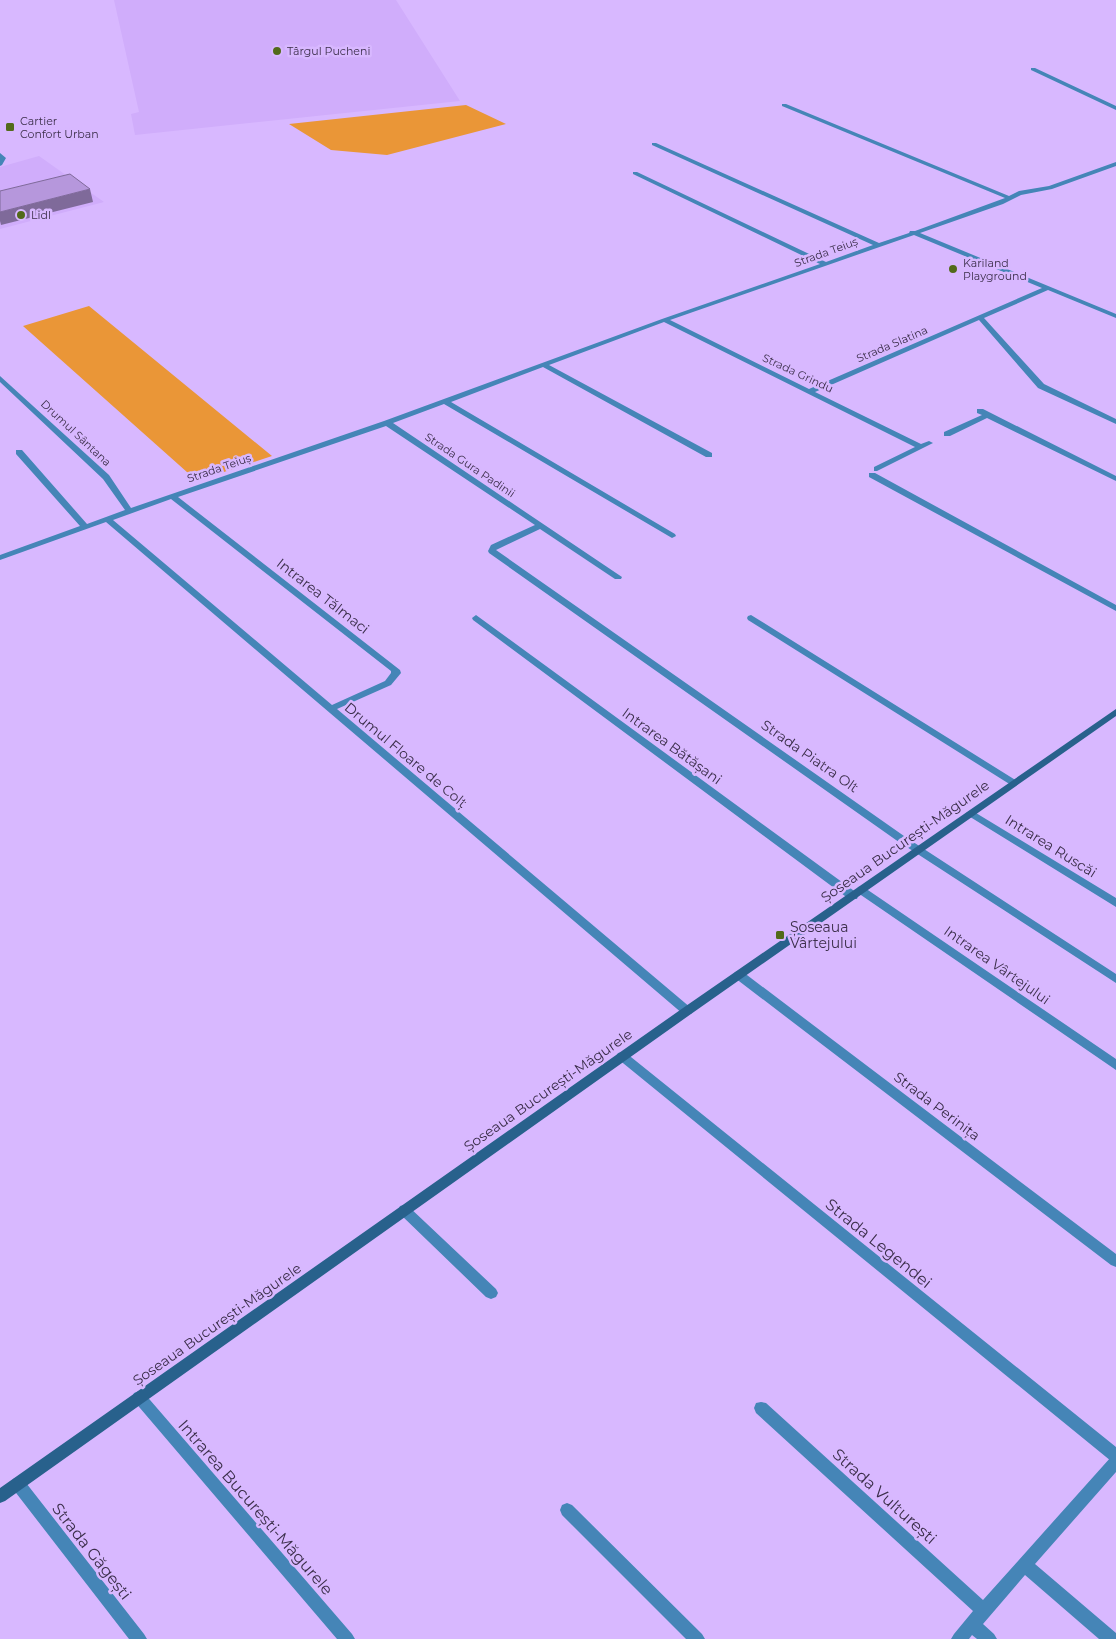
<svg xmlns="http://www.w3.org/2000/svg" width="1116" height="1639" viewBox="0 0 1116 1639" font-family="Montserrat,sans-serif">
  <style>
    .built { fill: #d0adfb }
    .green { fill: #ea9637 }
    .lines { fill: none; stroke-linecap: round; stroke-linejoin: round }
    .minor { fill: #4585b7; fill-rule: evenodd }
    .tertiary { fill: #4585b7; fill-rule: evenodd }
    .secondary { fill: #28618c; fill-rule: evenodd }
    .shaded-wall { fill: #7f6a9a }
    .building { fill: #b697dc; stroke: #7f6a9a }
    .poi-dot { fill: #526a1a; stroke: #d8b8ff; stroke-width: 2 }
    .labels { text-anchor: middle; stroke-width: 5; stroke-linejoin: round; paint-order: stroke }
    .far-poi-label { font-size: 11px; fill: #3b2e4a; stroke: #d8b8ff; text-anchor: start }
    .far-street-label { font-size: 11px; fill: #3b2e4a; stroke: #d8b8ff }
    .street-label { font-size: 14px; fill: #3b2e4a; stroke: #d8b8ff }
    .poi-label { font-size: 14px; fill: #3b2e4a; stroke: #d8b8ff; text-anchor: start }
    .near-street-label { font-size: 16px; fill: #3b2e4a; stroke: #d8b8ff }
  </style>
  <rect width="100%" height="100%" fill="#d8b8ff"/>
  <path class="built" d="M114 0H396L460 101 135 135 131 114 139 112Z
    M39 156 104 202 0 229V167Z"/>
  <path class="green" d="M466 105 506 124 387 155 331 150 289 124Z
    M89 306 272 456 197 481 23 326Z"/>
  <g class="lines">
    <path class="minor" d="M1031 68H1035L1116 106V110L1031 70Z
      M782 104H786L1009 196 1019 191 1049 186 1116 162V166L1052 189 1021 195 1003 204 920 233 1116 314V318L1048 290 984 318 1044 384 1116 419V424L1038 388 979 320 815 392 921 444 929 441 933 443 877 471H874V467L915 447 664 322 549 365 712 453V457H706L543 367 451 402 675 534 676 536 672 538 444 404 393 423 622 577 621 579H615L540 529 496 550 904 836 1116 974V983L896 840 489 553 488 551 491 545 535 525 386 426 178 497 400 670 401 673 391 685 337 709 691 1008 693 1011 691 1014H683L106 522 0 560V555L80 526 16 454V450H22L87 524 125 510 103 479 0 382V376L109 475 131 508 384 421 662 319 820 264 633 174V172H637L826 262 873 245 652 145V143H656L879 243 909 233 910 231H915L1005 198 782 106ZM914 235 1042 288 809 389 670 320ZM171 499 391 671V673L385 681 332 705 113 520Z
      M977 409H983L1116 476V481L987 418 950 436H944V432L982 415 977 413Z
      M869 473H875L1116 605V611L869 477Z
      M476 615 857 893 858 896 857 899H849L473 620 472 618Z
      M751 615 1017 781 1019 783 1017 785H1011L748 620 747 618 748 616Z
      M971 810 1116 898V907L967 815 966 813Z
      M862 886 1116 1059V1070L858 893 857 890 858 887Z
      M739 971 743 972 1116 1254V1267L1111 1265 735 978 733 975 735 972Z
      M404 1205 408 1206 496 1289 498 1293 496 1297 491 1299 486 1297 400 1214 398 1210 400 1206Z
      M139 1391 144 1393 352 1634 355 1639H337L134 1401 132 1397 134 1393Z
      M761 1402 766 1403 983 1600 1111 1457 1116 1455V1472L1035 1564 1116 1633V1639H1099L1025 1575 983 1624 994 1634 997 1639H977L972 1635 969 1639H951L954 1634 973 1611 756 1413 754 1408 756 1403Z
      M18 1477 23 1479 144 1634 147 1639H129L13 1489 11 1484 13 1479Z
      M567 1503 572 1505 702 1634 705 1639H686L562 1515 560 1510 562 1505Z"/>
    <path class="tertiary" d="M0 153 6 158 2 165 0 166Z
      M622 1052 626 1053 1116 1447V1463L1111 1461 618 1059 616 1056 618 1053Z"/>
    <path class="secondary" d="M1116 709V716L691 1014 5 1501 0 1503V1488L683 1008Z"/>
  </g>
  <path class="shaded-wall" d="M90 189 93 202 1 225 0 221V212Z"/>
  <path class="building" d="M70 174 90 189 0 212V191Z"/>
  <g class="poi-dot">
    <circle cx="277" cy="51" r="5"/>
    <rect x="5" y="122" width="10" height="10" rx="2.5"/>
    <circle cx="21" cy="215" r="5"/>
    <circle cx="953" cy="269" r="5"/>
    <rect x="775" y="930" width="10" height="10" rx="2.5"/>
  </g>
  <g class="labels">
    <g class="far-poi-label">
      <text x="287" y="55">Târgul Pucheni</text>
      <text x="20" y="125">Cartier<tspan x="20" dy="13">Confort Urban</tspan></text>
      <text x="31" y="219">Lidl</text>
      <text x="963" y="267">Kariland<tspan x="963" dy="13">Playground</tspan></text>
    </g>
    <g class="far-street-label">
      <text transform="translate(826 252) rotate(-20)" y="4">Strada Teiuș</text>
      <text transform="translate(892 344) rotate(-23)" y="4">Strada Slatina</text>
      <text transform="translate(798 373) rotate(25)" y="4">Strada Grindu</text>
      <text transform="translate(76 433) rotate(43)" y="4">Drumul Sântana</text>
      <text transform="translate(470 465) rotate(34)" y="4">Strada Gura Padinii</text>
      <text transform="translate(219 468) rotate(-19)" y="4">Strada Teiuș</text>
    </g>
    <g class="street-label">
      <text transform="translate(323 596) rotate(38)" y="5">Intrarea Tălmaci</text>
      <text transform="translate(672 746) rotate(36)" y="5">Intrarea Bătășani</text>
      <text transform="translate(406 755) rotate(40)" y="5">Drumul Floare de Colț</text>
      <text transform="translate(810 756) rotate(35)" y="5">Strada Piatra Olt</text>
      <text transform="translate(905 841) rotate(-35)" y="5">Șoseaua București-Măgurele</text>
      <text transform="translate(1051 846) rotate(32)" y="5">Intrarea Ruscăi</text>
      <text transform="translate(997 965) rotate(35)" y="5">Intrarea Vârtejului</text>
      <text transform="translate(548 1090) rotate(-35)" y="5">Șoseaua București-Măgurele</text>
      <text transform="translate(937 1106) rotate(37)" y="5">Strada Perinița</text>
      <text transform="translate(217 1324) rotate(-35)" y="5">Șoseaua București-Măgurele</text>
    </g>
    <g class="poi-label">
      <text x="790" y="932">Șoseaua<tspan x="790" dy="16">Vârtejului</tspan></text>
    </g>
    <g class="near-street-label">
      <text transform="translate(879 1243) rotate(39)" y="6">Strada Legendei</text>
      <text transform="translate(885 1496) rotate(42)" y="6">Strada Vulturești</text>
      <text transform="translate(256 1507) rotate(49)" y="6">Intrarea București-Măgurele</text>
      <text transform="translate(92 1551) rotate(52)" y="6">Strada Găgești</text>
    </g>
  </g>
</svg>
